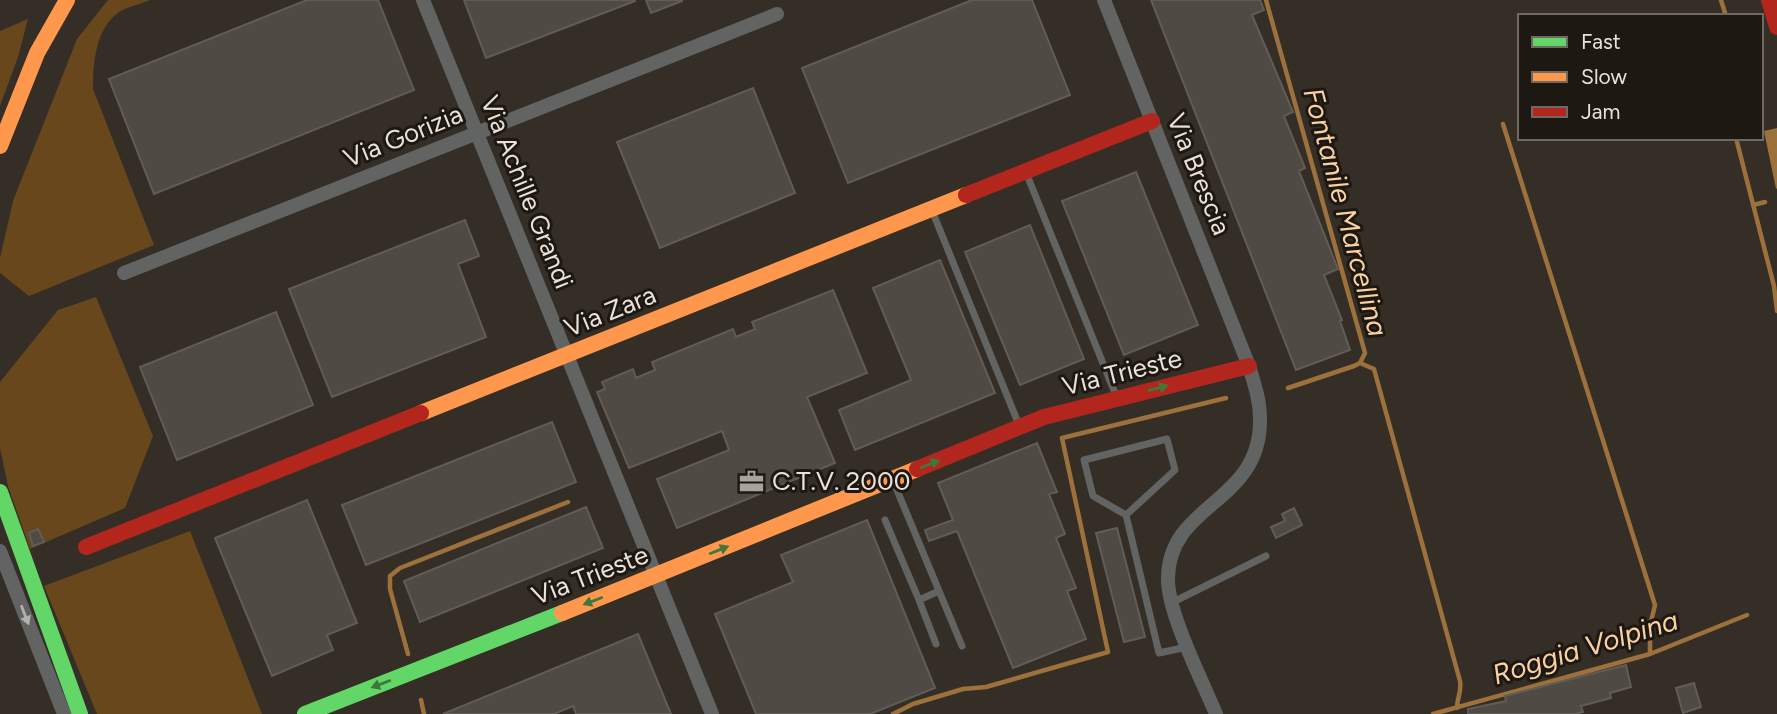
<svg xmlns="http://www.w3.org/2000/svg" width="1777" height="714" viewBox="0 0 1777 714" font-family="Figtree,sans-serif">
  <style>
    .green { fill: #68471c }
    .water { fill: #9d713b }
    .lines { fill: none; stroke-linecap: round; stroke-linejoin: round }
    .stream { stroke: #9d713b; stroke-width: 4.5 }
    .building { fill: #4f4a44; stroke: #625c56; stroke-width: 2 }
    .lane { stroke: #626463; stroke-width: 7 }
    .street { stroke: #626463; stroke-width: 14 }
    .fast { stroke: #63d668; stroke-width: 16 }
    .slow { stroke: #ff974d; stroke-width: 16 }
    .jam { stroke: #b3261e; stroke-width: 16 }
    .oneway { fill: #40773d }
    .oneway2 { fill: #b4b0aa }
    .labels { text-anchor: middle; stroke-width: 6; stroke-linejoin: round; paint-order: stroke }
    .street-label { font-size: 26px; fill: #eae2da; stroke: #1d1812 }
    .poi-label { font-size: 26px; fill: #eae2da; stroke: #1d1812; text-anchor: start }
    .water-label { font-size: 28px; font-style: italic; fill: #fad1a3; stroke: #1d1812 }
  </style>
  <rect width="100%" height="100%" fill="#342e27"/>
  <path class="green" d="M108 0H150C141 4 127 7 119 12 95 29 93 64 93 89L154 245 29 296 0 273V258L13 201 77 39Z
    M28 19 18 57 0 106V31Z
    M96 297 153 436 125 508 30 549 8 486 0 448V382L58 310Z
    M190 531 262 714H97L44 586Z"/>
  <path class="water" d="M1777 128V188L1776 189 1764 131Z"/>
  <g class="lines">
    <path class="stream" d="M1266 0 1365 353 1360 363 1354 366 1288 388
      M1721 0 1726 16
      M1503 124 1655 605 1650 626V654
      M1736 138 1774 286 1777 311
      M1753 205 1765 202
      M1360 363 1374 369 1460 681C1462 691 1457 698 1457 708
      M408 654 390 589V576L400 568 568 502
      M421 700 424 714
      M893 714 913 704 963 689 986 687 1108 652 1062 438 1226 398
      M1433 714 1650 654 1747 615"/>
  </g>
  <path class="building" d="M307 0H378L414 90 154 194 109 79Z
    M464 0H635V1L486 58Z
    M646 0H682V1L651 13Z
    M972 0H1032L1070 95 848 183 802 68Z
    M1151 0H1260L1264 10 1252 15 1293 112 1284 116 1305 168 1299 171 1338 269 1324 275 1342 320 1340 321 1350 350 1296 370Z
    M753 88 795 193 660 248 617 142Z
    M1136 172 1198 325 1124 355 1062 201Z
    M465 220 479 256 458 264 486 337 332 397 289 289Z
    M1030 225 1084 359 1020 385 965 252Z
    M940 260 995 393 855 450 839 410 911 380 873 288Z
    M833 290 867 373 807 397 835 463 677 528 657 479 729 450 722 431 629 468 597 392 605 389 602 382 633 369 636 378 655 370 652 362 733 329 736 337 755 329 752 322Z
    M276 312 313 405 177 460 140 367Z
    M552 422 576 482 366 565 342 505Z
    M1037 443 1057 492 1049 494 1065 534 1056 538 1076 588 1067 591 1086 639 1013 668 957 531 929 541 925 530 953 520 938 483Z
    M307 500 357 623 327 635 333 650 272 676 215 538Z
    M586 507 603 548 420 622 404 581Z
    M1294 508 1302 525 1276 538 1271 527 1285 521 1282 514Z
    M867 520 935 688 870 714H756L715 614 793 582 781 555Z
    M1117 528 1145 637 1124 642 1096 533Z
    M38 529 44 542 33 546 29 533Z
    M638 634 671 714H576L573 706 554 714H443Z
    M1626 665 1631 687 1610 693 1611 698 1581 706 1583 712 1575 714H1468V709L1506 701 1505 696Z
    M1694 683 1701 707 1683 713 1676 688Z"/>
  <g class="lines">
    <path class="lane" d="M1027 175 1117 398
      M933 213 1019 425
      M1167 439 1175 470 1126 515 1093 496 1084 460Z
      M894 483 962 646
      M1126 515 1159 653 1187 647
      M885 520 919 600
      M1171 603 1266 556
      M936 644 919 600 939 591"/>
    <path class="street" d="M423 0 712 714
      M1104 0 1249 366C1254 383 1260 400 1260 418 1262 504 1169 502 1168 578 1167 612 1202 680 1216 714
      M124 273 777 14
      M0 551 64 714"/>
    <path class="fast" d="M0 492 80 714
      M305 714 562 613"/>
    <path class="slow" d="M0 146 37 53 67 0
      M421 413 966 195
      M562 613 917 469"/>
    <path class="jam" d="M1769 0 1777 27
      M966 195 1152 121
      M917 469 1044 417 1249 366
      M86 547 421 413"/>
  </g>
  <defs><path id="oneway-solid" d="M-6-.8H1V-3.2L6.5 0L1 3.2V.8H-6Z" transform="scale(1.75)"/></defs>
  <g class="oneway">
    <use href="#oneway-solid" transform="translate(1158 388) rotate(-14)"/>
    <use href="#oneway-solid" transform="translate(930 464) rotate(-22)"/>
    <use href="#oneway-solid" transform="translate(719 550) rotate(-22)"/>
    <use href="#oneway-solid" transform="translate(593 601) rotate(159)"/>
    <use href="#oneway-solid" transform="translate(381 684) rotate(159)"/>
  </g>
  <use class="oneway2" href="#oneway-solid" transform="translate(25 615) rotate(69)"/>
  <defs>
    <symbol id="office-bare" viewBox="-9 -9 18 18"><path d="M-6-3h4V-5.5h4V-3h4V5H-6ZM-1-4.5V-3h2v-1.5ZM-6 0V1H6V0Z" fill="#aaa39b" stroke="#1d1812" stroke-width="2.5" paint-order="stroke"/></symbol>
  </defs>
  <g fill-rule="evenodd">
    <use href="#office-bare" x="734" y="464" width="35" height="35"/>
  </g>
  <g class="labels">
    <g class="street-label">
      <text transform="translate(403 136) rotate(-22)" y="9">Via Gorizia</text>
      <text transform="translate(1199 174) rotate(68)" y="9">Via Brescia</text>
      <text transform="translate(527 192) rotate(68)" y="9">Via Achille Grandi</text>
      <text transform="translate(610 311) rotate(-22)" y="9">Via Zara</text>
      <text transform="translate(1122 372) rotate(-14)" y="9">Via Trieste</text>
      <text transform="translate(590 575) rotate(-21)" y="9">Via Trieste</text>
    </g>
    <g class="poi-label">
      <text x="772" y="490">C.T.V. 2000</text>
    </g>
    <g class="water-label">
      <text transform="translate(1346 212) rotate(75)" y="10">Fontanile Marcellina</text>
      <text transform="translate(1585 647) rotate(-17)" y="10">Roggia Volpina</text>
    </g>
  </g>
  <rect x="1518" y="14" width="245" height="126" fill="#1d1812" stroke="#6f6962" stroke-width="2"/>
  <rect x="1532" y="37" width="35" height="10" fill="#63d668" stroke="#6f6962" stroke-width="2"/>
  <text x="1581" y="49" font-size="21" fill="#eae2da">Fast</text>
  <rect x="1532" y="72" width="35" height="10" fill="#ff974d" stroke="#6f6962" stroke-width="2"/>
  <text x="1581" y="84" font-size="21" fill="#eae2da">Slow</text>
  <rect x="1532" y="107" width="35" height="10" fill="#b3261e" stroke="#6f6962" stroke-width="2"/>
  <text x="1581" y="119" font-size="21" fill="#eae2da">Jam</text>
</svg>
